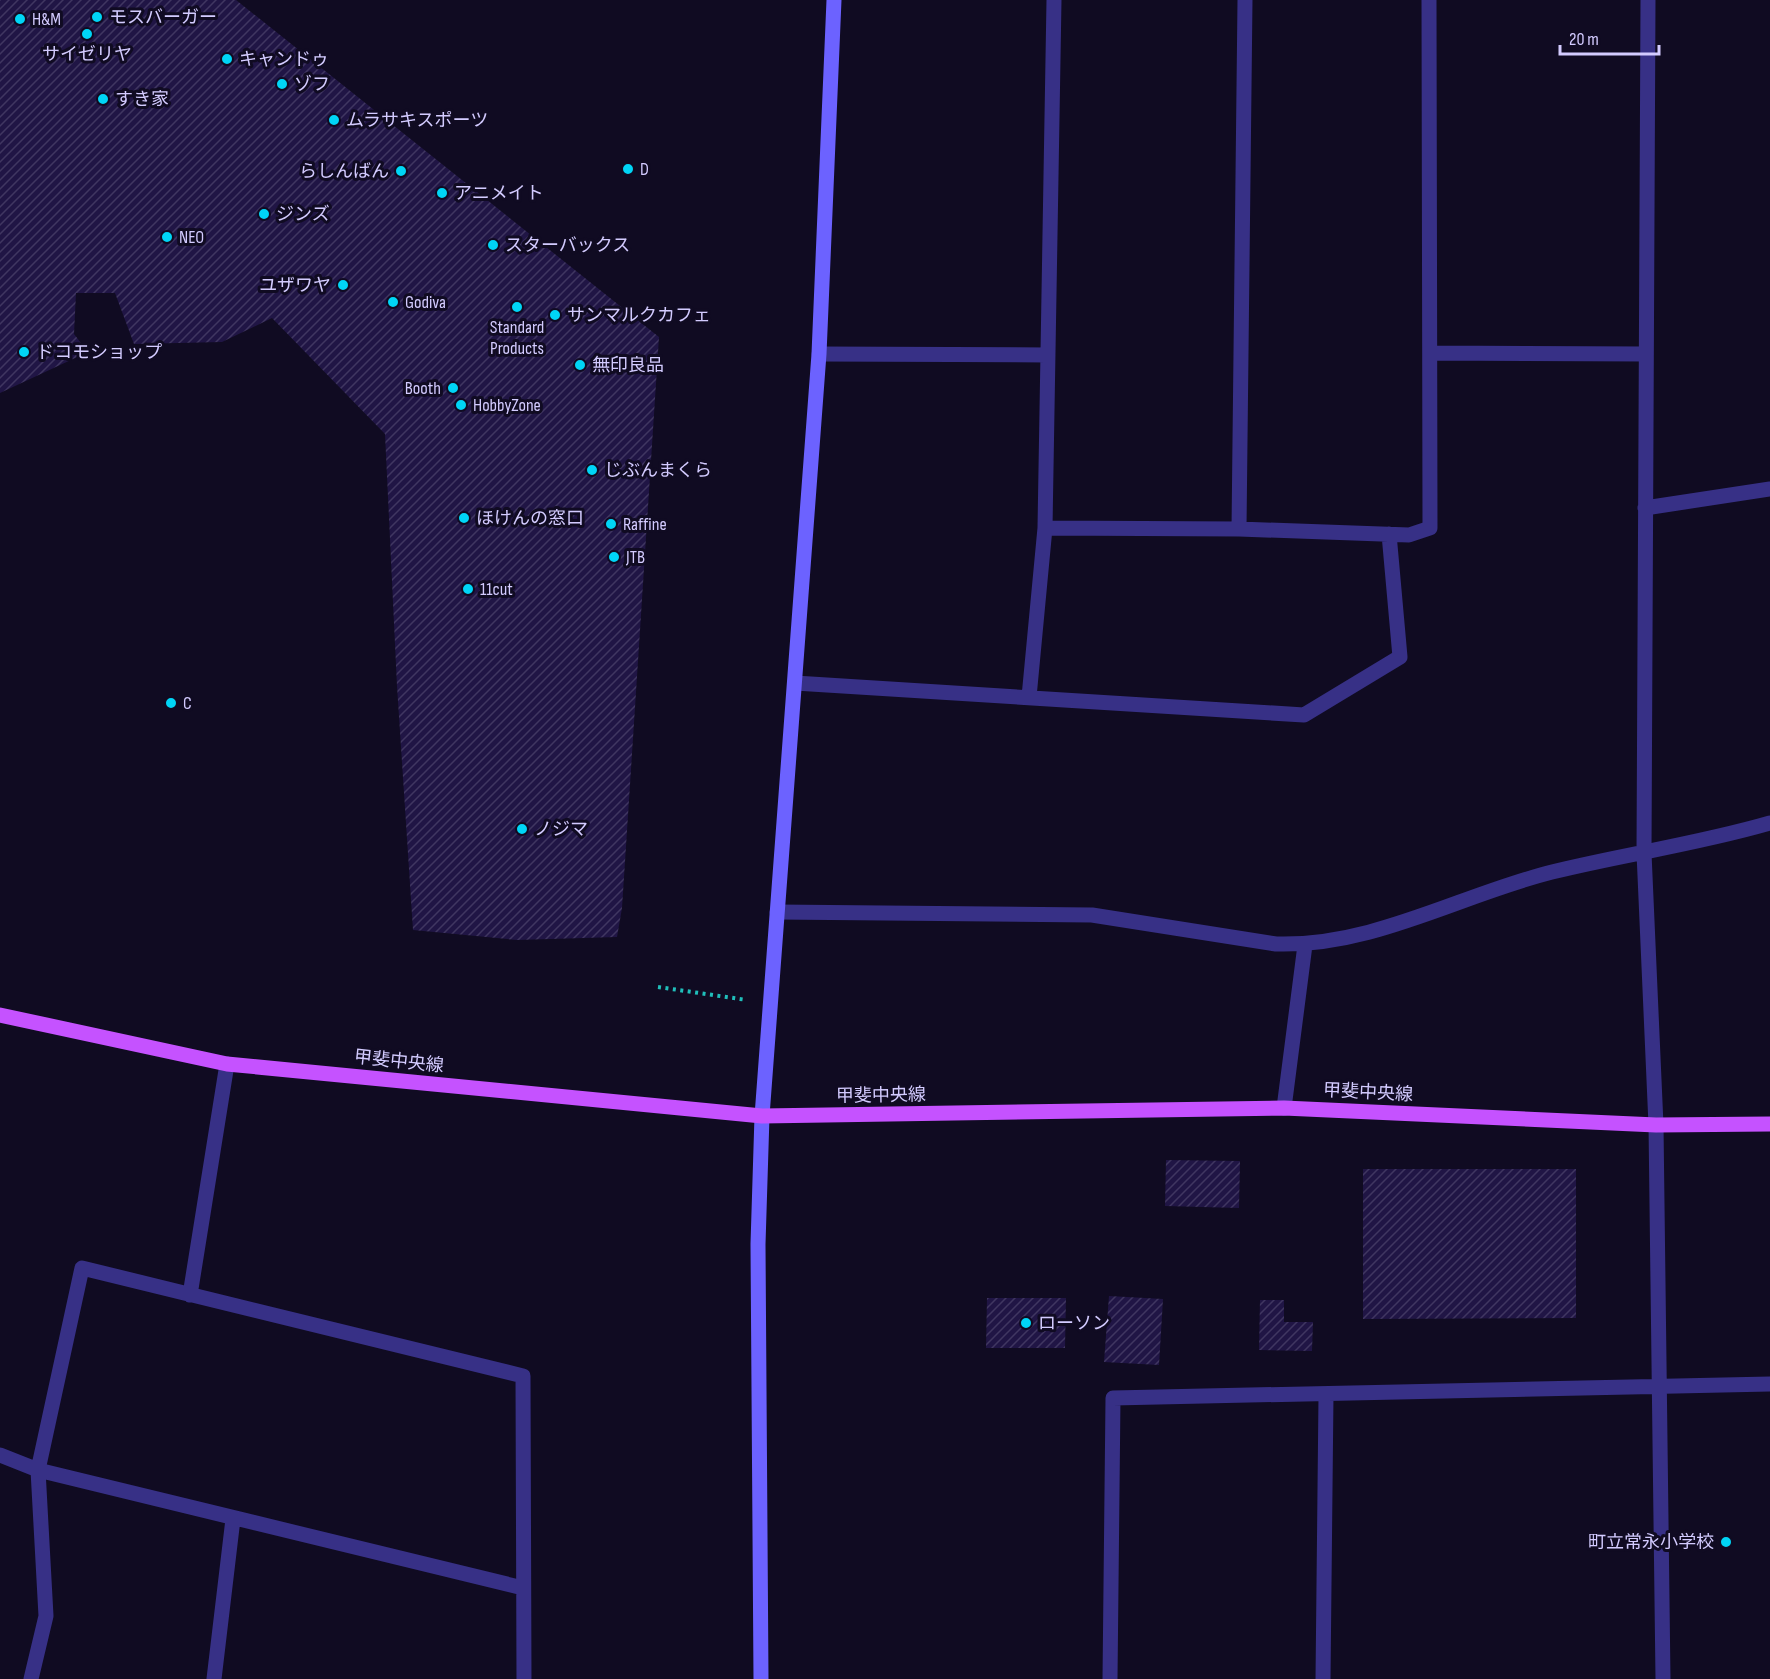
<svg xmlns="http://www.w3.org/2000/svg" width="1770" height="1679" viewBox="0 0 1770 1679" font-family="'Sofia Sans Condensed','Noto Sans JP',sans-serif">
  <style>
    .building { fill: url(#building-hatch) }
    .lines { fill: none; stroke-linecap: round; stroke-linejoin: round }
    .path { stroke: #20beba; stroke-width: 4; stroke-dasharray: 3 4.5; stroke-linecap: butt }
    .street { stroke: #373086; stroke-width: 15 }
    .secondary { stroke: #6c62ff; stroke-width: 15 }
    .primary { stroke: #c552ff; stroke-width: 15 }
    .poi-dot { fill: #00d5f6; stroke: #100b22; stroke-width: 2 }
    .labels { text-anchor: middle; stroke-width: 6; stroke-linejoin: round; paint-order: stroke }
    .poi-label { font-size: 18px; fill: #d3cbff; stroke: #100b22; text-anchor: start }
    .street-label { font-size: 18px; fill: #d3cbff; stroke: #100b22 }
  </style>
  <defs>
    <pattern id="building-hatch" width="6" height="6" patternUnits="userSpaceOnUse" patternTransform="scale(1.5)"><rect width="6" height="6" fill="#201545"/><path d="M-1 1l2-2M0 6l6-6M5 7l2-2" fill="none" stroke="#403661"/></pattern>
  </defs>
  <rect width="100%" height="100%" fill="#100b22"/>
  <path class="building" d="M0 0H236L659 337 622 908 617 937 517 940 413 930 397 686 385 434 272 318 222 342 134 344 115 293H76L74 334 88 352 0 393Z
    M1166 1160 1240 1161 1239 1208 1165 1206Z
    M1363 1169H1576V1318L1363 1319Z
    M1109 1296 1163 1299 1159 1365 1104 1362Z
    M987 1298H1066L1065 1348H986Z
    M1260 1300H1284V1322H1313L1312 1351 1259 1350Z"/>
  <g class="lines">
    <path class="path" d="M658 987 747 1000"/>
    <path class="street" d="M1648 0 1644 853 1656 1125 1663 1679
      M1430 353 1646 354
      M819 354 1048 355
      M1645 508 1770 489
      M1045 528 1239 529 1409 535 1430 528 1429 0
      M1239 529 1245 0
      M795 683 1304 715 1400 657 1389 534
      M1029 697 1045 528 1054 0
      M777 912 1092 915 1276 944C1373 947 1460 895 1552 872 1625 854 1698 844 1770 823
      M1284 1108 1305 945
      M190 1295 227 1064
      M0 1455 38 1470 523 1588
      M31 1679 46 1616 38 1470 82 1268 523 1376 524 1679
      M214 1679 233 1519
      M1110 1679 1113 1398 1770 1384
      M1323 1679 1326 1395"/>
    <path class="secondary" d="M761 1679 758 1244 762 1116 819 354 834 0"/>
    <path class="primary" d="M0 1015 227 1064 762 1116 1284 1108 1656 1125 1770 1124"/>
  </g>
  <g class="poi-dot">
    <circle cx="97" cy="17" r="6"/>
    <circle cx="20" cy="19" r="6"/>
    <circle cx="87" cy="34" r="6"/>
    <circle cx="227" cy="59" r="6"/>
    <circle cx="282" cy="84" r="6"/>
    <circle cx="103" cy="99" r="6"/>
    <circle cx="334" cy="120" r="6"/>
    <circle cx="628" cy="169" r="6"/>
    <circle cx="401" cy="171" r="6"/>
    <circle cx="442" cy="193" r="6"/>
    <circle cx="264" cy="214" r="6"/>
    <circle cx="167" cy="237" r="6"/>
    <circle cx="493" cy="245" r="6"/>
    <circle cx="343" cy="285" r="6"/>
    <circle cx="393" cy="302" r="6"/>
    <circle cx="517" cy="307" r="6"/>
    <circle cx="555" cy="315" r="6"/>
    <circle cx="24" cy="352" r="6"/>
    <circle cx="580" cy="365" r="6"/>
    <circle cx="453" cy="388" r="6"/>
    <circle cx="461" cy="405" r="6"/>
    <circle cx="592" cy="470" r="6"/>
    <circle cx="464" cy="518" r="6"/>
    <circle cx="611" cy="524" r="6"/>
    <circle cx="614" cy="557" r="6"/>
    <circle cx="468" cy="589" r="6"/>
    <circle cx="171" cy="703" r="6"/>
    <circle cx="522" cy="829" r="6"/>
    <circle cx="1026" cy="1323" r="6"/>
    <circle cx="1726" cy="1542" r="6"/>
  </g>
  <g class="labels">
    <g class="poi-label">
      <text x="109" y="23">モスバーガー</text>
      <text x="32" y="25">H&amp;M</text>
      <text x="87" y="60" text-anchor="middle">サイゼリヤ</text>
      <text x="239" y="65">キャンドゥ</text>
      <text x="294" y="90">ゾフ</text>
      <text x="115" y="105">すき家</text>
      <text x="346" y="126">ムラサキスポーツ</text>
      <text x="640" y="175">D</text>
      <text x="389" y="177" text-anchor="end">らしんばん</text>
      <text x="454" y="199">アニメイト</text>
      <text x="276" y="220">ジンズ</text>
      <text x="179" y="243">NEO</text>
      <text x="505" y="251">スターバックス</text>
      <text x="331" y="291" text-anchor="end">ユザワヤ</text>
      <text x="405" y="308">Godiva</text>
      <text x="567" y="321">サンマルクカフェ</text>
      <text x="517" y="333" text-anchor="middle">Standard<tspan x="517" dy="21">Products</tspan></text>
      <text x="36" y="358">ドコモショップ</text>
      <text x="592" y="371">無印良品</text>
      <text x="441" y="394" text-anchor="end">Booth</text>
      <text x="473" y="411">HobbyZone</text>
      <text x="604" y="476">じぶんまくら</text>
      <text x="476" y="524">ほけんの窓口</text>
      <text x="623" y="530">Raffine</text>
      <text x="626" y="563">JTB</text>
      <text x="480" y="595">11cut</text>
      <text x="183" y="709">C</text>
      <text x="534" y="835">ノジマ</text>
      <text x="1038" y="1329">ローソン</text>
      <text x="1714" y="1548" text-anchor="end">町立常永小学校</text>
    </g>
    <g class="street-label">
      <text transform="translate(399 1061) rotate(6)" y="6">甲斐中央線</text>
      <text transform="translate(1368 1092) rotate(3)" y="6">甲斐中央線</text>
      <text transform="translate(881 1095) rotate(-1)" y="6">甲斐中央線</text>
    </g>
  </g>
  <path d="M1560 45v9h99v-9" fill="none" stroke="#d3cbff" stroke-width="3"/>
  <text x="1569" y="45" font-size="18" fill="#d3cbff" stroke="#100b22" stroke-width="4.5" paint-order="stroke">20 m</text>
</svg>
